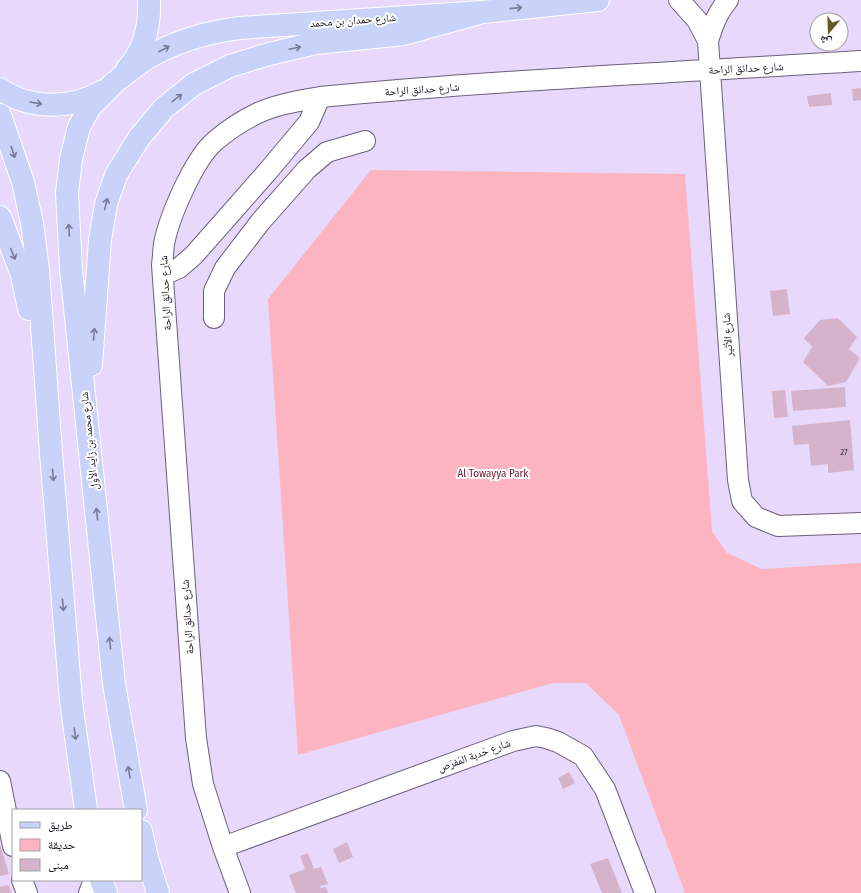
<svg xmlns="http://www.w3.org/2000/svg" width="861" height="893" viewBox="0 0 861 893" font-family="'Fira Sans Condensed','Noto Naskh Arabic',sans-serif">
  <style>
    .green { fill: #fcb5c0 }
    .building { fill: #d5b4cb }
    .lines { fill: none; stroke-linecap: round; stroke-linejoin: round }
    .minor-casing { stroke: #6c5f7d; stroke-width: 22 }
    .major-casing { stroke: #fff; stroke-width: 24 }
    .minor { stroke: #fff; stroke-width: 20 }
    .major { stroke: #c9d3fa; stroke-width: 22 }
    .oneway { stroke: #787b96 }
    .labels { text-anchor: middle; stroke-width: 4; stroke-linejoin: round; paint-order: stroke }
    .number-label { font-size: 9px; fill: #463948 }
    .street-label { font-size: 11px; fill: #16101c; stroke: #fff }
    .park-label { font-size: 11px; fill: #6e1830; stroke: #fff }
  </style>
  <rect width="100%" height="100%" fill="#e8d8fb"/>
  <path class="green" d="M371 170 685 174 712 531 727 553 762 569 861 563V893H685L619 715 586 683H553L298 755 268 299Z"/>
  <path class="building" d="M861 88V100L853 101 852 89Z
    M831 93 832 105 809 107 807 96Z
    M787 289 790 314 773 316 770 291Z
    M838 318 857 337 849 349 860 358 846 382 828 386 803 362 812 347 804 338 820 320Z
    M845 387 846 407 793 411 791 391Z
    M785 390 788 417 774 418 772 391Z
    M850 420 854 470 828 473V464L811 466 809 444 794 445 792 426Z
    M569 772 575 783 563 789 558 778Z
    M347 842 353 857 339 863 333 849Z
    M0 844 9 874 0 876Z
    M308 853 314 869 321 867 328 884 320 886 321 888 326 887 328 893H296L289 875 305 869 300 856Z
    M608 858 622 893H602L590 864Z
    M9 885 11 893H0V887Z"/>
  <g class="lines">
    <defs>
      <path id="minor" d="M679 0 697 20 708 41
        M728 0C717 13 713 25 708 41L738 480 742 501 756 517 778 526 861 523
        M163 275 179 268 194 255 268 171 309 122 320 97
        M214 318V291L225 268 261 221 307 169 327 152 365 141
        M0 781 13 846
        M223 847 513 741 536 736 546 738 558 742 583 756 605 789 645 893
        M22 880 27 893
        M89 893 94 880
        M240 893 223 847 203 784 196 738 162 265C163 258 163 251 164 244 169 217 194 159 215 141 228 130 243 120 258 113 278 104 299 101 320 97 500 80 681 72 861 61"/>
      <path id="major" d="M127 69C145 50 150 25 149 0
        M120 78C129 71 138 64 147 58 176 41 207 32 240 28L483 12 598 0
        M114 83 90 107 79 127 71 159 67 193 71 269 114 684 136 810
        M0 89C30 110 73 109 103 91
        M0 115 23 182 32 223 38 269 51 453 71 701 86 810
        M0 217 22 275 29 309
        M91 365 100 240 106 204 116 175 139 138 164 108 194 84 230 66 269 54 316 43 404 34 483 12
        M141 831 147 858 158 893
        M101 880 106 893"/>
    </defs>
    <use href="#minor" class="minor-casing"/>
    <use href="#major" class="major-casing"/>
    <use href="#minor" class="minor"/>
    <use href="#major" class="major"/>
  </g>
  <defs><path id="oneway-shaft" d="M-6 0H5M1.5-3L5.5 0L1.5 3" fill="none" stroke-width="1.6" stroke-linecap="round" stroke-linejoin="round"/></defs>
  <g class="oneway">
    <use href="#oneway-shaft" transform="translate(516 8) rotate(-6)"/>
    <use href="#oneway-shaft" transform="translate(295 48) rotate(-12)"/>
    <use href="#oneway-shaft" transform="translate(164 49) rotate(-27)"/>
    <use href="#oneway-shaft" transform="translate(177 98) rotate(-38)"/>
    <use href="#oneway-shaft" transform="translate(36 103) rotate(10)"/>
    <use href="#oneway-shaft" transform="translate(13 152) rotate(72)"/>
    <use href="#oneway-shaft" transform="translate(106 204) rotate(-76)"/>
    <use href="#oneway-shaft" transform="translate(69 230) rotate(-93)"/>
    <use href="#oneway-shaft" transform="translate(13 254) rotate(68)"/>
    <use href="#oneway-shaft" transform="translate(94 334) rotate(-86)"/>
    <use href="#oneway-shaft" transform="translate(53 475) rotate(85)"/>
    <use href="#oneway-shaft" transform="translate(97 514) rotate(-96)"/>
    <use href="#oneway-shaft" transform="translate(63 605) rotate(85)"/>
    <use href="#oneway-shaft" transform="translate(110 643) rotate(-96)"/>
    <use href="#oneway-shaft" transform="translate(75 734) rotate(83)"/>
    <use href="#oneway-shaft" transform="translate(129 772) rotate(-100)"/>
  </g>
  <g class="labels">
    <g class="number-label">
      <text x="844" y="455">27</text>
    </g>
    <g class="street-label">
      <text transform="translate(353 20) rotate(-4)" y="4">شارع حمدان بن محمد</text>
      <text transform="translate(746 68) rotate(-3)" y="4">شارع حدائق الراحة</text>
      <text transform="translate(422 89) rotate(-4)" y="4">شارع حدائق الراحة</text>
      <text transform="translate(165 293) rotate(-93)" y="4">شارع حدائق الراحة</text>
      <text transform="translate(727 335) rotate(-94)" y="4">شارع الأثير</text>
      <text transform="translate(89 441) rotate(-96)" y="4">شارع محمد بن زايد الأول</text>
      <text transform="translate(187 617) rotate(-94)" y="4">شارع حدائق الراحة</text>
      <text transform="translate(474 755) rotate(-20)" y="4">شارع حَدبة المَفرَص</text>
    </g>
    <g class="park-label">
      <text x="493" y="477">Al Towayya Park</text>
    </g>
  </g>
  <rect x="12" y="809" width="130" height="72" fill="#ffffff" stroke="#a29fa4"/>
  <rect x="20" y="822" width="20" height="6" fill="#c9d3fa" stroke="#a29fa4"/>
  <text x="48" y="829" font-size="12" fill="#16101c">طريق</text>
  <rect x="20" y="839" width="20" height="12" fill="#fcb5c0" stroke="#a29fa4"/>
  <text x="48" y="849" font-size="12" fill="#16101c">حديقة</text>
  <rect x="20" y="859" width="20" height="12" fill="#d5b4cb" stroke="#a29fa4"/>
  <text x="48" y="869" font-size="12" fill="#16101c">مبنى</text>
  <g transform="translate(829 32) rotate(199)"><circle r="19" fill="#ffffff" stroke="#a29fa4"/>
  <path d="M0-3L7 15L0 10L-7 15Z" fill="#5f5b28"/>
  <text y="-6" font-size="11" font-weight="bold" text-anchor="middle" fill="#16101c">ش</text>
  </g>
</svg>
